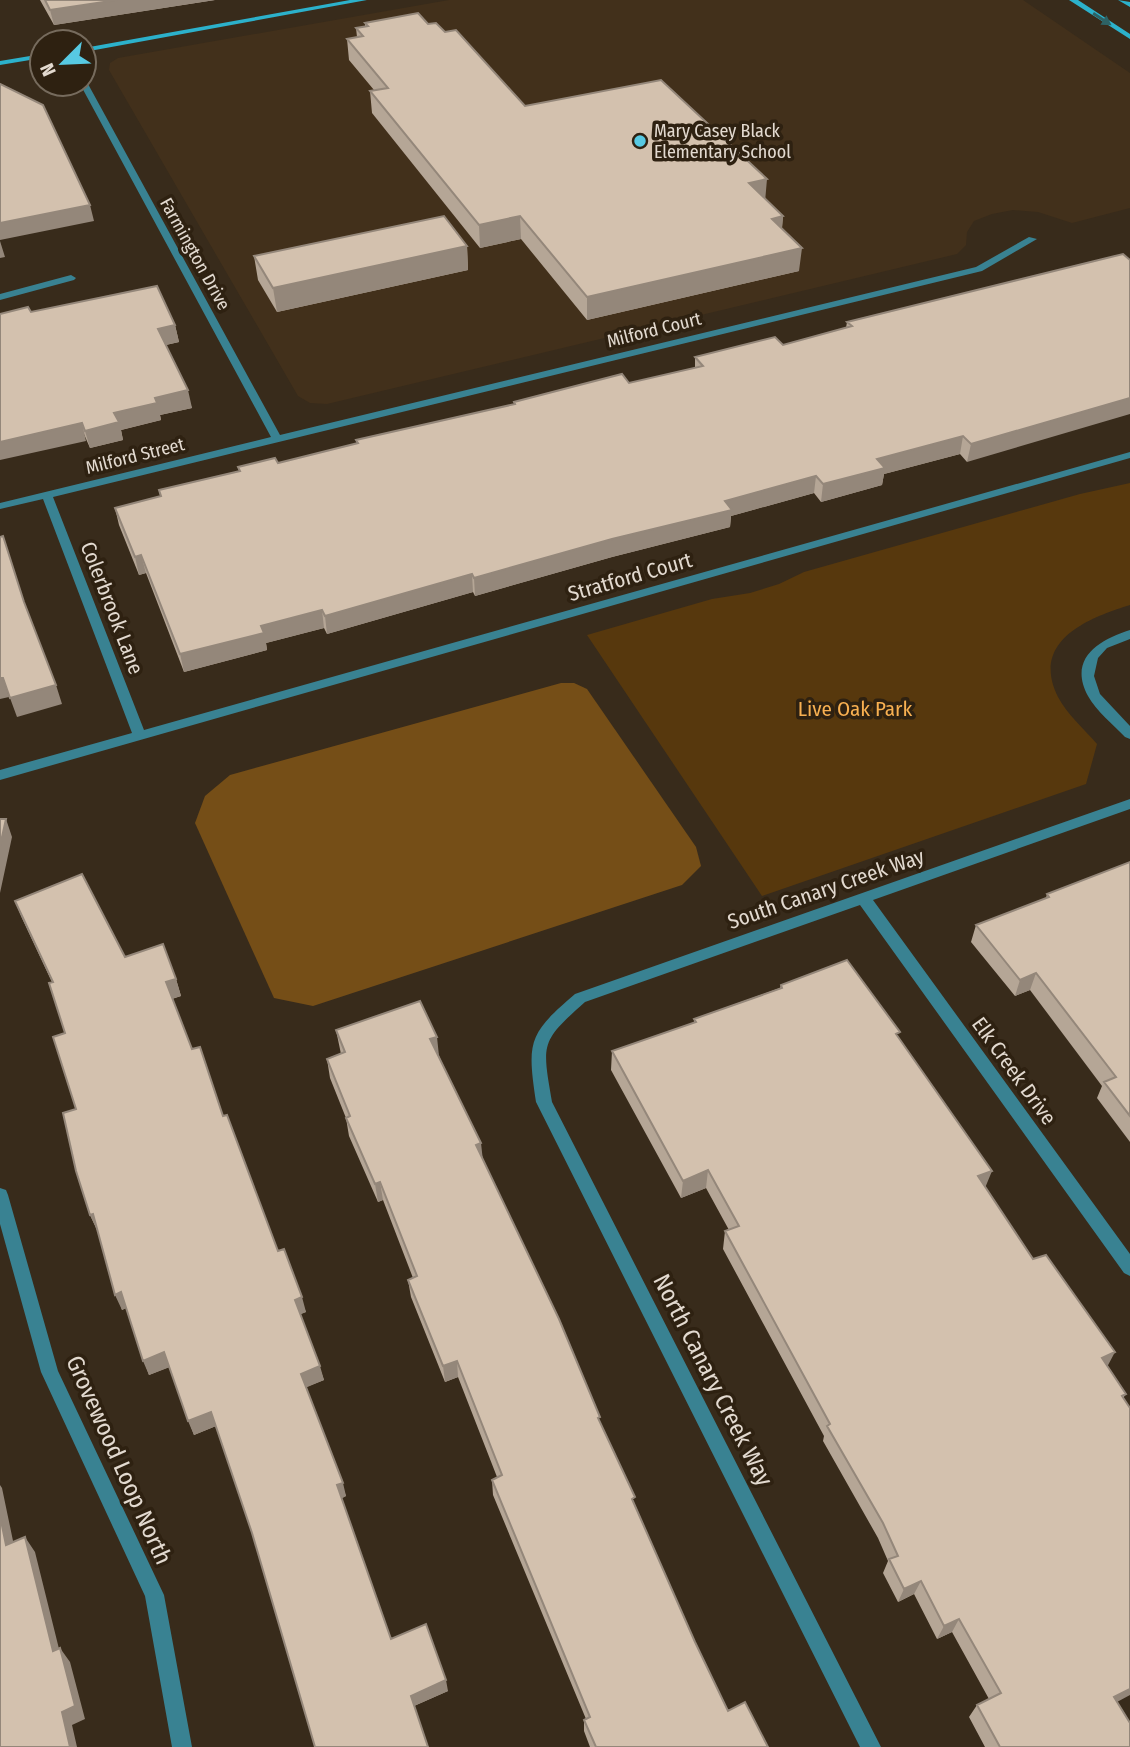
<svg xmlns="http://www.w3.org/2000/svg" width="1130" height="1747" viewBox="0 0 1130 1747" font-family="'Fira Sans Condensed',sans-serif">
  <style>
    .built { fill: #42301b }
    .green { fill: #57380d }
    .water { fill: #754e17 }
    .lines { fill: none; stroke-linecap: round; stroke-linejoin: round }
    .street { fill: #398292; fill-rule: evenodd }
    .secondary { fill: #2cb1cb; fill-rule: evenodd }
    .wall { fill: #b5a696 }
    .shaded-wall { fill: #94877a }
    .building { fill: #d3c1ae; stroke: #94877a; stroke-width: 2 }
    .oneway { fill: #2d6265 }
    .poi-dot { fill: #57c9e2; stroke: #2e2111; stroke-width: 2.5 }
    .labels { text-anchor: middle; stroke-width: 7; stroke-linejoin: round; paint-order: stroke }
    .far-poi-label { font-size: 18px; fill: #e3dad0; stroke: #2e2111; text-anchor: start }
    .far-street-label { font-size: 18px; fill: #e3dad0; stroke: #2e2111 }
    .street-label { font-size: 21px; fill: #e3dad0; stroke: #2e2111 }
    .park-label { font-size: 21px; fill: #f8b051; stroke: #2e2111 }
    .near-street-label { font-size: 24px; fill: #e3dad0; stroke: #2e2111 }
  </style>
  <rect width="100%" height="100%" fill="#382b1b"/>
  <path class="built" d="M449 0H1023L1130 73V208L1072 223 1038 212 1013 210 992 214 974 221 967 232 966 245 957 254 327 404 310 403 298 396 109 70 110 63 118 58Z"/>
  <path class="green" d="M1130 483V605C1088 618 1030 641 1058 697 1067 714 1084 729 1097 744L1086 784 762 896 587 635 712 599 750 593 779 584 804 572 1080 494Z"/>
  <path class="water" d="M561 683H574L587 689 696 847 701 866 682 885 313 1006 274 998 195 823 205 796 230 775Z"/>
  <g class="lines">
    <path class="street" d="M84 82 88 84 280 435 976 267 1029 237 1037 239 982 271 53 497 144 730 1130 452V458L0 780V770L132 733 43 499 0 509V503L271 437 80 84H84Z
      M71 275 76 278 74 280 0 300V294Z
      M1130 630V639L1107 648 1098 658 1094 676 1100 694 1130 726V739L1125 737C1114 725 1096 711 1088 696 1068 659 1098 640 1130 630Z
      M1130 799V809L873 900 1130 1254V1276L1124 1273 860 905 585 1002C540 1042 542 1043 552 1102L881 1747H860L536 1102C527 1042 528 1034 575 994Z
      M0 1188 6 1190 8 1195 58 1371 164 1595 192 1747H172L145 1596 41 1372 0 1224Z"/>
    <path class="secondary" d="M350 0H367L84 52V48Z
      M1069 0H1078L1130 34V39Z
      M1118 0 1130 2V7Z
      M42 54V58L0 65V61Z"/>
  </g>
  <path class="wall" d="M40 0H215L54 25Z
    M365 23 428 24 445 32 525 106 765 199 783 216 782 228 799 271 587 320 521 239 480 248 372 113 370 91 374 90 349 60 347 39 357 37 356 28 365 27Z
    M467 246 468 270 277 312 258 280 254 256Z
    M1123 254 967 462 960 454 884 474 882 485 821 502 814 493 731 516 730 527 612 557 475 596 473 592 327 634 324 628 266 643 267 650 184 672 146 573 139 575 119 525 115 508 160 496 159 490 239 471 238 467 278 463 357 444 356 440 514 404V402L629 383 695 368V357L783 345 846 328 847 322Z
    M31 312 175 325 179 342 166 345 192 408 160 415 161 420 121 430 123 440 90 448Z
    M1130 862V1142L1097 1098 1102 1086 1030 990 1015 996 971 942 976 925 1046 898 1047 894Z
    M15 901 125 957 176 979 181 996 172 999 192 1049 223 1116 278 1251 306 1312 300 1314 324 1380 306 1387 346 1496 341 1498 391 1639 448 1691 414 1706 252 1533 216 1426 194 1435 169 1367 149 1375 126 1308 122 1310 98 1230H97L90 1215 65 1033 52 982 22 918Z
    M781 985 899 1038 985 1188 1126 1394 1123 1398 1117 1702 1130 1747H985L969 1717 977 1705 989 1699 952 1632 937 1639 914 1594 898 1602 883 1573 888 1561 878 1538 823 1441 824 1436 723 1249 725 1231 729 1230 706 1188 681 1198 611 1070 612 1051 694 1023V1019L780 988Z
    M336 1030 439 1056 482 1157 600 1422 635 1505 695 1642 728 1711 768 1747H590L584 1731V1720L586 1719 493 1495 492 1480 497 1477 458 1377 445 1382 411 1297 408 1280 413 1278 383 1200 378 1202 349 1136 346 1118 330 1078 327 1059 341 1054Z"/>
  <path class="shaded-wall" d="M117 0H215L54 25 50 10Z
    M767 179 765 202 749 183Z
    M90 205 94 221 0 240V223Z
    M520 216 521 239 480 248 479 225Z
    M783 216 781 239 772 219Z
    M0 241 5 257 0 258Z
    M467 246 468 270 277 312 273 288Z
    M802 248 799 271 587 320V297Z
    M175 325 179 342 161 346 158 329Z
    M188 390 192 408 160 415 161 420 121 430 123 440 90 448 85 431 114 413 155 398Z
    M1130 398V414L967 462 971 444Z
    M82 423 86 441 0 460V442Z
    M963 436 960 454 884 474 882 485 821 502 823 484 877 459Z
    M816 476 814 493 731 516 730 527 612 557 475 596 474 578 725 501Z
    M141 555 146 573 139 575 135 557Z
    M472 574 473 592 327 634 325 616Z
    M322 610 324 628 266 643 267 650 184 672 180 654 261 626Z
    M0 678H3L9 697 0 699Z
    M56 685 62 704 17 717 10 698Z
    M6 819 12 837 0 893V846Z
    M1036 973 1030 990 1015 996 1020 980Z
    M176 979 181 996 171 999 166 982Z
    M437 1037 439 1056 430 1039Z
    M481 1143 483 1161 476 1145Z
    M708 1170 706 1188 681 1198 683 1181Z
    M992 1171 985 1188 978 1176Z
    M380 1182 383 1200 378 1202 375 1184Z
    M93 1214 100 1229 97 1230 90 1215Z
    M121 1292 128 1307 122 1310 115 1295Z
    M302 1297 306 1312 299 1315 295 1300Z
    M164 1352 170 1367 149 1375 143 1361Z
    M1115 1352 1106 1369 1102 1358Z
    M457 1361 458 1377 445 1382 443 1366Z
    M320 1366 324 1380 305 1388 301 1374Z
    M211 1412 216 1426 194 1435 188 1421Z
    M343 1483 346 1496 341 1499 337 1485Z
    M0 1485 2 1488 17 1560 6 1545 0 1516Z
    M25 1537 35 1552 63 1665 53 1651Z
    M921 1581 914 1594 898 1602 904 1589Z
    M959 1619 952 1632 937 1639 944 1626Z
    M60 1648 70 1662 85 1719 72 1725 77 1747H70L62 1712Z
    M446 1680 448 1691 414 1706 411 1696Z
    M1130 1689V1695L1104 1709 1114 1697Z"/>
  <path class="building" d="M45 0H117L50 10Z
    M418 13 428 24 436 23 445 32 456 30 525 106 661 80 767 179 749 183 783 216 772 219 802 248 587 297 520 216 479 225 370 91 388 88 347 39 363 36 356 28 368 26 365 23Z
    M0 84 43 105 90 205 0 223Z
    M444 216 467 246 273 288 254 256Z
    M1123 254 1130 260V398L971 444 963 436 877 459 885 468 823 484 816 476 725 501 732 510 612 539 474 578 472 574 325 616 322 610 261 626 264 633 180 654 141 555 135 557 115 508 161 496 159 490 240 471 238 467 275 458 278 463 358 443 356 440 515 404 514 402 622 374 629 383 703 366 695 357 775 337 783 345 852 326 847 322Z
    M157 286 175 325 158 329 188 390 155 398 157 403 114 413 119 422 85 431 82 423 0 442V314L28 307 31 312Z
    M3 536 24 602 56 685 10 698 3 678H0V537Z
    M0 819H6L0 846Z
    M1130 862V1116L1104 1082 1116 1077 1036 973 1020 980 976 925 1049 897 1047 894Z
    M82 874 125 957 163 944 176 979 166 982 192 1049 200 1047 223 1116 227 1115 278 1251 284 1249 302 1297 295 1300 320 1366 301 1374 343 1483 337 1485 391 1639 426 1624 446 1680 411 1696 428 1747H315L252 1533 211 1412 188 1421 164 1352 143 1361 121 1292 115 1295 93 1214 90 1215 76 1171 63 1113 76 1109 53 1037 65 1033 49 983 53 982 15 901Z
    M847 960 900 1032 896 1034 992 1171 978 1176 1033 1259 1046 1255 1115 1352 1102 1358 1126 1394 1122 1396 1130 1408V1689L1114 1697 1130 1723V1747H1000L977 1705 1001 1693 959 1619 944 1626 921 1581 904 1589 889 1559 898 1556 883 1523 827 1426 830 1424 725 1231 739 1226 708 1170 683 1181 612 1051 696 1022 694 1019 782 988 781 985Z
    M420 1001 437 1037 430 1039 481 1143 476 1145 559 1319 600 1417 598 1418 635 1497 632 1499 695 1642 728 1711 745 1702 768 1747H596L584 1720 590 1717 492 1480 502 1475 457 1361 443 1366 408 1280 417 1276 380 1182 375 1184 346 1118 350 1116 327 1059 345 1052 336 1030Z
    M0 1516 6 1545 25 1537 53 1651 60 1648 75 1706 62 1712 70 1747H0Z"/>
  <defs><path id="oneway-solid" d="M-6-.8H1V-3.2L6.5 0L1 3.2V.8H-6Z" transform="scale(1.75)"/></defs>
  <use class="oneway" href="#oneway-solid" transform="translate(1102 19) rotate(33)"/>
  <circle class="poi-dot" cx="640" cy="141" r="7"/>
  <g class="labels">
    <g class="far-poi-label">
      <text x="654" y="137">Mary Casey Black<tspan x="654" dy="21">Elementary School</tspan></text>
    </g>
    <g class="far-street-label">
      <text transform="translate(195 254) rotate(61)" y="6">Farmington Drive</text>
      <text transform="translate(654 330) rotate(-14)" y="6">Milford Court</text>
      <text transform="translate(135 456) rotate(-14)" y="6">Milford Street</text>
    </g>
    <g class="street-label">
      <text transform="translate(630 577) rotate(-16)" y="7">Stratford Court</text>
      <text transform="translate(112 608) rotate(69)" y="7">Colerbrook Lane</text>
      <text transform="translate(826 889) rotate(-19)" y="7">South Canary Creek Way</text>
      <text transform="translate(1014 1071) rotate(54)" y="7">Elk Creek Drive</text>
    </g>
    <g class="park-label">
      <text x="855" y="716">Live Oak Park</text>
    </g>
    <g class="near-street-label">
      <text transform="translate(713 1380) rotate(63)" y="8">North Canary Creek Way</text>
      <text transform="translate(119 1460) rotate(66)" y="8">Grovewood Loop North</text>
    </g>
  </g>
  <g transform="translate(63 63) rotate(246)"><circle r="33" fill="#2e2111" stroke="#766b5d" stroke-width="2"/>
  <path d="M0-5L12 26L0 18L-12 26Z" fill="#57c9e2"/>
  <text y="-10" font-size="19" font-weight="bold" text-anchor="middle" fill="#e3dad0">N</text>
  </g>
</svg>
